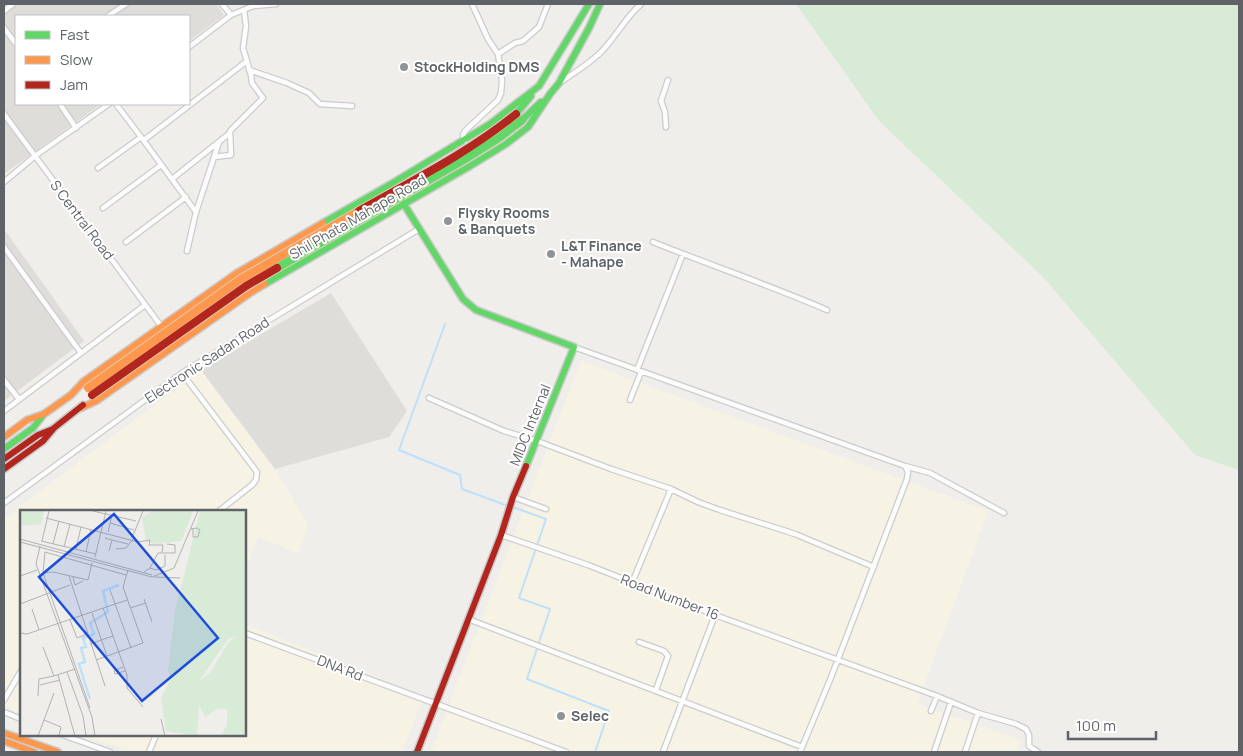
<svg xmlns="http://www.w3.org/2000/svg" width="1243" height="756" viewBox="0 0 1243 756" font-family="Manrope,sans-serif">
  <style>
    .commercial { fill: #f7f3e4 }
    .industrial { fill: #dfddda }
    .green { fill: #d8ebd6 }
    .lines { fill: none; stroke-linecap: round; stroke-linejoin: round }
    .stream { stroke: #bfe0f9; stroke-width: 2 }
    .street-casing { stroke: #cbcccc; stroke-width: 7 }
    .fast-casing { stroke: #cacacb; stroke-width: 9 }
    .slow-casing { stroke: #cacacb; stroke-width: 9 }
    .jam-casing { stroke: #cacacb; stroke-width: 9 }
    .street { stroke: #fdfcfc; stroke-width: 4.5 }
    .fast { stroke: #63d668; stroke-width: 6 }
    .slow { stroke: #ff974d; stroke-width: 6 }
    .jam { stroke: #b3261e; stroke-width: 6 }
    .fast-bridge-casing { stroke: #d7ceb8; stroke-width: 10; stroke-linecap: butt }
    .slow-bridge-casing { stroke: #d7ceb8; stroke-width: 10; stroke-linecap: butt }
    .jam-bridge-casing { stroke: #d7ceb8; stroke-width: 10; stroke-linecap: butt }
    .fast-bridge { stroke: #63d668; stroke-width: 8 }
    .slow-bridge { stroke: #ff974d; stroke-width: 8 }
    .jam-bridge { stroke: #b3261e; stroke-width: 8 }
    .poi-dot { fill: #919496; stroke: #fff; stroke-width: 2 }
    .labels { text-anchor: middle; stroke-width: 4; stroke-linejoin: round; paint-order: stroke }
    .poi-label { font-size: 14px; font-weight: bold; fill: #5f6368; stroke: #fff; text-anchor: start }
    .street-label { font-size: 14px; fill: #5f6368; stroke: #fff }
    .inset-river { fill: none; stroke: #bfe0f9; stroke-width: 2.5 }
    .inset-road { fill: none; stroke: #b1b2b2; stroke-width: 1 }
    .view { fill: #1d4ed8; fill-opacity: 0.15; stroke: #1d4ed8; stroke-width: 2.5 }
    .inset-edge { fill: none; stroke: #5f6368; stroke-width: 2.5 }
  </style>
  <rect width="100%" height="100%" fill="#efeeea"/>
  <path class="commercial" d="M581 361 988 511 917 704 1021 740 1017 752H431Z
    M201 370 275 469 308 525 298 553 258 537 245 571V511H21V713L16 712 4 704V519Z
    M245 624 424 696 402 752H132L82 735H245Z"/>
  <path class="industrial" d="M4 4H216L224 15 189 41V16H16V104H101L4 174Z
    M4 229 84 341 4 401Z
    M331 293 407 411 389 437 275 469 201 370Z"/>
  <path class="green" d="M796 4H1239V470L1195 455 1044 278 879 121Z"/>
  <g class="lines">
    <path class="stream" d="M445 324 399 450 460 475 462 489 508 506
      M513 507 546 519 519 598 550 609 527 679 609 711 595 752"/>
    <defs>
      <path id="street" d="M222 4 231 15
        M4 11 13 4
        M108 16 126 4
        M4 28 16 44
        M189 47 231 15 253 6 276 4
        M498 54 515 43 523 41 539 27 548 4
        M249 70 287 83 309 93 320 104 352 106
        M562 81C577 71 592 62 603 50 617 35 626 17 641 4
        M60 104 76 128
        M116 104 141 137
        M4 114 161 326
        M666 127 665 112 661 101 668 80
        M144 140 247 61
        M465 141 463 135 465 131 498 100 501 93 502 80 498 54 488 39 472 4
        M214 157 231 155 230 131 263 98 252 83 251 75 243 48 246 26 244 10
        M98 168 141 137 196 212
        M172 179 230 133
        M4 182 35 156 109 104
        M103 208 161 165
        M126 242 186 197
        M653 242C710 265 769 285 827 310
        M4 247 81 353
        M187 251 196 212 219 142
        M574 347 905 466 908 472 907 479 830 680 800 752
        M637 370 683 254
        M182 373 257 472 256 480 252 485 219 511
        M4 380 19 399
        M429 398 504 431 537 441 611 469 671 489 698 502 720 510 795 534 874 567
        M630 400 641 372
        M4 411 145 305
        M905 466 930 473 1004 513
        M513 497 546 509
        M4 503 182 373 419 229
        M501 535 588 565 715 615 937 696 978 713 1016 724 1026 729 1029 735V746L1038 752
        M632 583 671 489
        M468 619 802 747
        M245 633 566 752
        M639 642 664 651 668 656 656 690
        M4 700 21 671
        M931 711 937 696
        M4 712 21 719
        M63 735 110 752
        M149 752 156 735
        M663 752 715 615
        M934 752 951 702
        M965 752 978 713"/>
      <path id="fast" d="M516 114 531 96
        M522 120 541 102
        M397 193 463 299 476 310 574 347 526 466
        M323 223 391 184 490 124 539 86 589 4
        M265 284 470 166 506 144 528 127 550 94 559 83 589 28 600 4
        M4 449 33 428 44 414"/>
      <path id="slow" d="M81 408 96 401 250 293 265 284
        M4 437 27 420 44 414 71 395 83 382 237 273 323 223
        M4 733 58 752
        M4 741 34 752"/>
      <path id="jam" d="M4 459 38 435 53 429
        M4 469 43 441 54 428 83 405
        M417 752 501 535 513 497 526 466"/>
    </defs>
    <use href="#street" class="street-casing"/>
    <use href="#fast" class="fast-casing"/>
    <use href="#slow" class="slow-casing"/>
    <use href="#jam" class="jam-casing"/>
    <use href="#street" class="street"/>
    <use href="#fast" class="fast"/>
    <use href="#slow" class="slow"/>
    <use href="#jam" class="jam"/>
    <defs>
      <path id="fast-bridge" d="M277 268 465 159 500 137 522 120"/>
      <path id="slow-bridge" d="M88 388 241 279 359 211"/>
      <path id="jam-bridge" d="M359 211C412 181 468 153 516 114
        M92 395 246 286 277 268"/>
    </defs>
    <use href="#fast-bridge" class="fast-bridge-casing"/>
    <use href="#slow-bridge" class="slow-bridge-casing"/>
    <use href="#jam-bridge" class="jam-bridge-casing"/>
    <use href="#fast-bridge" class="fast-bridge"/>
    <use href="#slow-bridge" class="slow-bridge"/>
    <use href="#jam-bridge" class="jam-bridge"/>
  </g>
  <g class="poi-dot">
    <circle cx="404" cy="67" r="5"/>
    <circle cx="448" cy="221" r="5"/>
    <circle cx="551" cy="254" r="5"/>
    <circle cx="561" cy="716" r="5"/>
  </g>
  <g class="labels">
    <g class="poi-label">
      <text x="414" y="72">StockHolding DMS</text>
      <text x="458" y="218">Flysky Rooms<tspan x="458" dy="16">&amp; Banquets</tspan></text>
      <text x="561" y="251">L&amp;T Finance<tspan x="561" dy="16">- Mahape</tspan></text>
      <text x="571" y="721">Selec</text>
    </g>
    <g class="street-label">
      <text transform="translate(358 217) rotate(-30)" y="5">Shil Phata Mahape Road</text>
      <text transform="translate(82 220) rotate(53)" y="5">S Central Road</text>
      <text transform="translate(207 360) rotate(-33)" y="5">Electronic Sadan Road</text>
      <text transform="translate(530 425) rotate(-68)" y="5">MIDC Internal</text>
      <text transform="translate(670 597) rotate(21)" y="5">Road Number 16</text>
      <text transform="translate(340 668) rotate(21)" y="5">DNA Rd</text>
    </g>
  </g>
  <g transform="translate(20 510)">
    <rect width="226" height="226" fill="#efeeea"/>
    <path d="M0 1H24L21 14 0 16ZM133 1H173L161 31 135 34 126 31 122 7ZM180 1H226V226H201L207 215V199L198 198 185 207 179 195 177 226 146 221 141 189 151 168 148 161 155 101ZM217 126 208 133 190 163 179 171 208 129Z" fill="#d8ebd6" fill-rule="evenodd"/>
    <path class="inset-river" d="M70 189 59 154 65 152 61 138 66 137 63 128 74 124 70 113 88 102 83 81 99 75"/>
    <path class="inset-road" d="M73 1 116 11M26 8 118 32 130 30 129 35H143L142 42M90 13 114 20M171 19 177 18 180 20 178 27H173V18M88 22 92 5M85 28 92 30 89 41M112 28 123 1M0 29 132 65M92 30 108 34M21 31 76 44M22 31 29 1M0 32 132 67 154 58 178 1M33 34 39 11M20 36 16 54 72 207 75 226M44 37 50 14M56 39 61 17M96 39 106 38 113 29M66 42 71 19M75 47 86 1M130 58 136 60 145 56V45M124 62 130 58 138 43H155V35L147 34M22 63 33 62 68 70 72 53M0 66 17 60M49 66 85 176M53 67 55 75 63 71M134 67 160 68M90 80 111 138M124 89 132 112M0 94 50 75M83 98 107 165V178L123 197M110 98 126 93M12 99 19 120M72 103 87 146M50 110 57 128 67 124M0 123 7 124 107 90M70 134 93 126M23 137 34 166 55 159M76 150 123 133 103 77 108 60M103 157 94 161 95 164 105 161M47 162 63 206 66 226M38 165 55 226M20 175 40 170M18 186 19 169 34 166M70 198 23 63 25 42 106 65M141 209 145 226M24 210 41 217 39 226M18 226 34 183"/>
    <path class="view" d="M94 4 198 128 122 191 19 67Z"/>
    <rect width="226" height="226" class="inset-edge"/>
  </g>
  <rect width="1243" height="756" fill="none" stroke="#5f6368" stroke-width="10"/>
  <rect x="15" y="15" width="175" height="90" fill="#ffffff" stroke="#bfc1c3"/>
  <rect x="25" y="31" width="25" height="8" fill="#63d668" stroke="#bfc1c3"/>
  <text x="60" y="40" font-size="15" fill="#5f6368">Fast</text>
  <rect x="25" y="56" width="25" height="8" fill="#ff974d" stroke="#bfc1c3"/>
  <text x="60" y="65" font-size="15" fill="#5f6368">Slow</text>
  <rect x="25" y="81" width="25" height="8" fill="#b3261e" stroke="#bfc1c3"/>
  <text x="60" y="90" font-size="15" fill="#5f6368">Jam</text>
  <path d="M1068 731v8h88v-8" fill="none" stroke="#5f6368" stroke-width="2.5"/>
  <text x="1076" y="731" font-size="15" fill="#5f6368" stroke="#ffffff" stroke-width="4" paint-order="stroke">100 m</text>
</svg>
